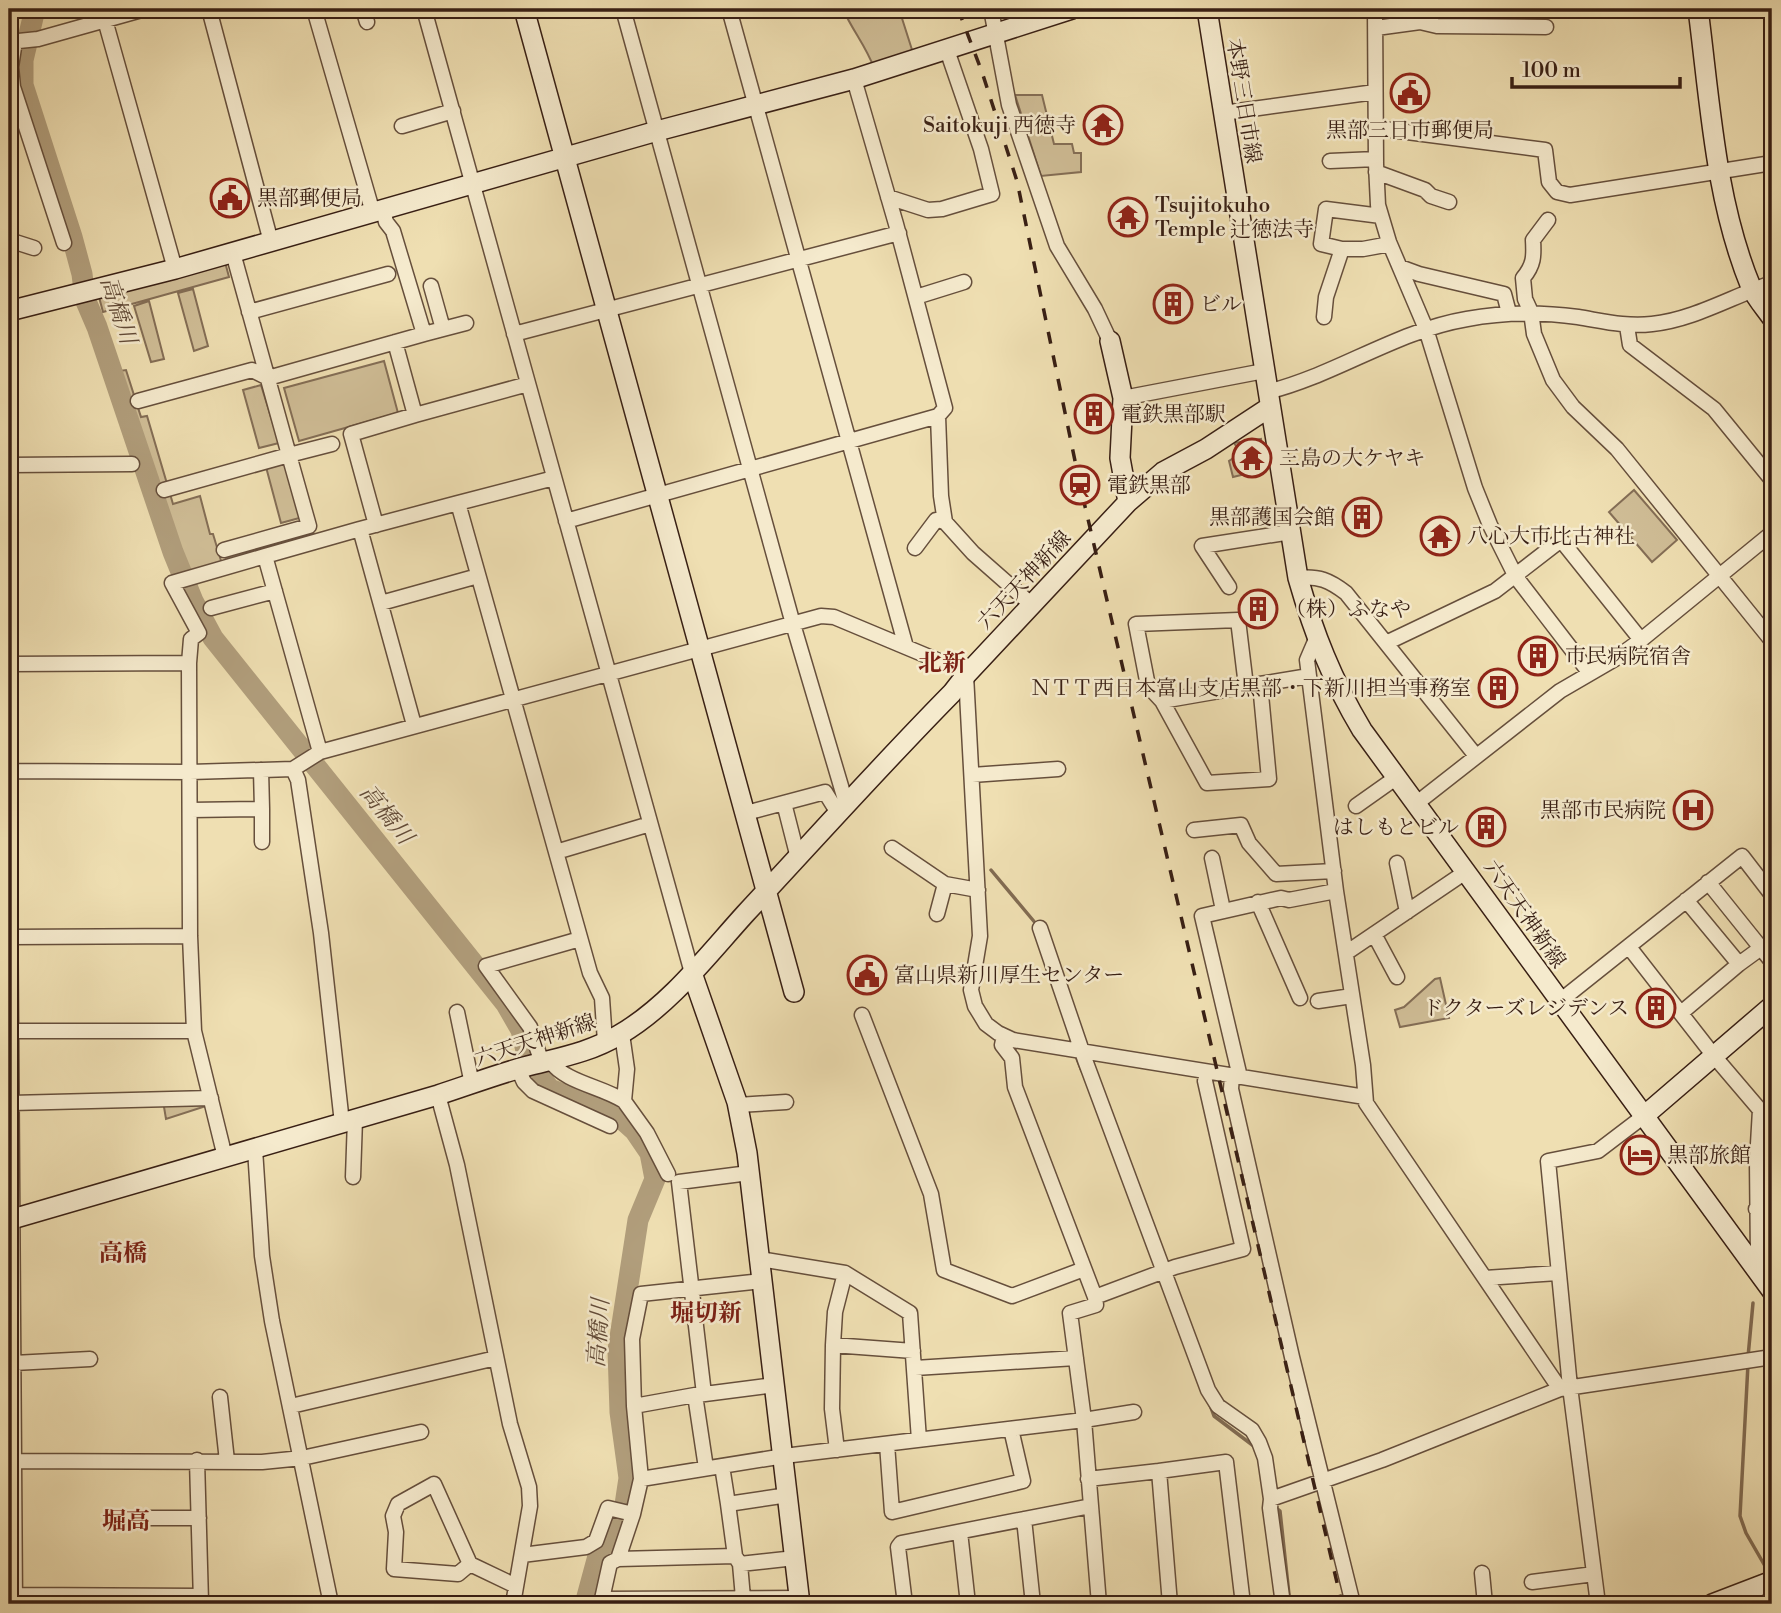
<svg xmlns="http://www.w3.org/2000/svg" width="1781" height="1613" viewBox="0 0 1781 1613" font-family="'Libre Bodoni','Noto Serif JP',serif">
  <style>
    .green { fill: #d0be97; stroke: #846e56; stroke-width: 2 }
    .lines { fill: none; stroke-linecap: round; stroke-linejoin: round }
    .stream { stroke: #816b52; stroke-width: 3.5 }
    .river { stroke: #b19e7c; stroke-width: 21 }
    .street-casing { stroke: #664f3c; stroke-width: 17 }
    .secondary-casing { stroke: #381f14; stroke-width: 22 }
    .street { stroke: #f5eacd; stroke-width: 14 }
    .secondary { stroke: #f5eacd; stroke-width: 19 }
    .rail { stroke: #381f14; stroke-width: 3.5; stroke-dasharray: 12 12; stroke-linecap: butt }
    .labels { text-anchor: middle; stroke-width: 5; stroke-linejoin: round; paint-order: stroke }
    .street-label { font-size: 21px; fill: #381f14; stroke: #f5eacd }
    .poi-label { font-size: 21px; fill: #381f14; stroke: #f5eacd; text-anchor: start }
    .water-label { font-size: 23px; font-style: italic; fill: #624b38; stroke: #f5eacd }
    .quarter-label { font-size: 24px; font-weight: bold; fill: #7a1f14; stroke: #f5eacd }
  </style>
  <rect width="100%" height="100%" fill="#efdfb2"/>
  <filter id="stains"><feTurbulence type="fractalNoise" baseFrequency=".00286" numOctaves="4"/><feColorMatrix values="0 0 0 0 .2 0 0 0 0 .09 0 0 0 0 .02 0 0 0 .5 -.17"/></filter>
  <radialGradient id="worn" r=".72"><stop offset=".6" stop-color="#630" stop-opacity="0"/><stop offset="1" stop-color="#630" stop-opacity=".3"/></radialGradient>
  <path class="green" d="M843 9H899L914 56 874 68C866 46 852 30 843 9Z
    M1015 95H1042L1054 144H1072L1074 153H1081V172L1041 176Z
    M225 262 229 277 103 312 99 297Z
    M193 289 208 346 194 351 178 293Z
    M149 301 164 359 151 362 134 306Z
    M384 361 398 413 299 441 284 388Z
    M126 370 141 417 147 416 173 504 200 496 210 534H213L222 564 189 574 119 371Z
    M261 385 279 443 259 448 243 390Z
    M1261 439 1266 469 1233 477 1229 461 1241 453 1234 443Z
    M285 462 303 517 281 523 266 467Z
    M1634 490 1677 540 1652 562 1609 512Z
    M1440 978 1449 1018 1400 1027 1395 1010 1404 1007 1435 979Z
    M206 1100V1106L166 1119 163 1101Z"/>
  <g class="lines">
    <path class="stream" d="M991 870 1037 925
      M1076 1056 1082 1071
      M1748 1357 1753 1303
      M1748 1364 1740 1516 1746 1533 1769 1573
      M1210 1405 1214 1416 1255 1447
      M1274 1506 1280 1511 1290 1604"/>
    <path class="river" d="M35 9 23 60V85L72 237 82 274 85 299 97 327 173 552 193 601 213 638 506 1004 521 1030 529 1063 550 1089 616 1114 635 1131 650 1153 655 1179 638 1220 618 1350 620 1412 629 1478 623 1518 598 1556 585 1604"/>
    <defs>
      <path id="street" d="M209 9 271 242
        M314 9 373 213
        M363 9 367 22
        M424 9 692 973
        M623 9 793 624 846 803
        M729 9 906 647
        M991 9 1009 105 1057 246 1095 309 1110 341
        M1375 9 1376 164 1378 205 1389 242 1426 329 1475 488 1490 525 1516 577 1589 672
        M105 20 175 269
        M1376 28 1420 22 1437 26 1546 27
        M15 41 11 67 13 87 64 243
        M9 42 38 39 145 9
        M854 79 896 224 945 408 938 416 941 496 945 522
        M1223 113 1375 92
        M402 126 453 111
        M1376 128 1545 150 1549 182 1557 192 1570 195 1772 163
        M1330 161 1376 159
        M1376 172 1425 190 1431 196 1449 202
        M888 197 928 210 942 209 992 194 981 149 947 50
        M1548 220 1533 240C1534 256 1534 265 1523 278L1525 299 1531 312 1534 334 1553 380 1573 407 1617 449 1772 641
        M9 240 34 248
        M1342 249 1321 244 1326 209 1381 216
        M1400 267 1419 274 1504 294 1509 313
        M916 297 964 282
        M249 312 388 274
        M1324 317 1326 297 1342 249H1363L1390 244
        M1627 326 1630 345 1714 409 1772 480
        M443 329 466 323
        M424 334 443 329 431 286
        M514 334 899 233
        M1267 392C1336 375 1396 331 1467 319 1504 312 1540 312 1578 317 1603 321 1626 327 1652 324 1693 320 1733 296 1772 283
        M1123 398 1264 371
        M138 401 252 370 268 378 424 334 393 231 386 222 383 210
        M415 415 528 384
        M9 465 132 464
        M554 478 458 503 590 973 602 998 605 1042
        M164 490 289 455 233 253
        M566 521 938 416
        M376 525 351 434 415 415 395 342
        M915 548 936 520 945 522 973 553 1032 605
        M224 550 309 526 289 455 332 444
        M1298 578C1319 576 1329 580 1346 593L1476 756
        M1229 587 1202 546 1291 532
        M381 603 478 576
        M211 608 275 591
        M1316 639 1307 660 1336 891 1363 1065 1366 1103 1560 1389
        M1386 643 1495 591 1561 540 1641 640
        M9 664 189 663
        M1260 684 1309 676
        M1162 701 1207 783 1269 779 1260 684 1162 701 1148 686 1136 624 1238 620 1246 686
        M414 725 360 529 458 503
        M9 746 15 1604
        M320 752 265 556 360 529
        M293 769 298 780 321 933 342 1123
        M261 770 262 809
        M9 771 190 772 293 769 320 752 821 616 834 617 963 671 966 675 980 936 971 990 975 1006 986 1024 998 1033 1013 1040 1365 1097
        M972 775 1058 769
        M784 803 798 858
        M1417 803 1560 691 1615 659 1641 640 1772 533
        M1356 806 1397 777
        M191 810 262 809V842
        M746 813 825 792 838 813
        M1194 830 1241 825 1249 843 1276 874 1334 871
        M892 848 945 884
        M556 852 650 824
        M1212 858 1223 910
        M1397 863 1407 912
        M1708 882 1761 948
        M1258 902 1300 998
        M937 914 945 884 978 890
        M1040 928 1085 1060 1208 1390 1218 1406 1252 1430 1259 1442 1265 1458 1271 1499
        M1374 934 1397 977
        M10 937 190 936
        M1629 947 1714 1056 1760 1110 1757 1161 1758 1260 1753 1267
        M1346 953 1467 871
        M1739 964 1761 948 1772 962
        M1318 1001 1352 996
        M1560 1001 1742 856 1772 895
        M457 1012 472 1084
        M1681 1013 1739 964 1686 900
        M862 1015 931 1194 944 1270 1012 1296 1084 1269
        M9 1031H194
        M1004 1036 1002 1045 1012 1058 1015 1087 1095 1297 1096 1305 1070 1313 1084 1420 1099 1604
        M550 1061C566 1083 601 1086 624 1101L627 1069 622 1034
        M542 1063 530 1027 486 966 580 939
        M518 1069 524 1082 533 1091 610 1126
        M1232 1076 1231 1089 1292 1357 1353 1604
        M1240 1077 1202 916 1281 898 1289 900 1336 891
        M438 1095 457 1165 510 1424 529 1487 530 1506 513 1604
        M624 1101 647 1133 668 1174
        M11 1103 211 1098
        M738 1105 786 1102
        M255 1149 262 1256 272 1321 331 1604
        M225 1157 194 1031 190 936 189 663 191 639 199 633 172 583 265 556
        M353 1177 355 1119
        M1756 1209H1772
        M760 1259 845 1273 910 1313 919 1440
        M1485 1278 1558 1273
        M762 1281 641 1294 632 1339 634 1406 641 1479 784 1456 1084 1420 1134 1412
        M1095 1297 1175 1267 1243 1249 1205 1081
        M833 1345 835 1312 845 1273
        M14 1363 90 1359
        M915 1368 1076 1358
        M704 1394 679 1182 749 1173
        M697 1395 775 1385
        M220 1397 227 1461
        M291 1406 496 1358
        M634 1406 695 1395 706 1468
        M887 1444 892 1512 1023 1481 1011 1429
        M837 1450 832 1409 833 1345 913 1351
        M197 1460 201 1602
        M9 1461 262 1462 302 1458 421 1432
        M722 1466 728 1504
        M1159 1471 1226 1462 1243 1604
        M641 1479 633 1514 618 1559 735 1556 740 1564
        M1088 1479 1159 1471 1170 1604
        M120 1518H199
        M1024 1519 1033 1604
        M960 1532 968 1604
        M522 1555 586 1547 596 1541 608 1508 633 1514
        M735 1556 728 1504 788 1495
        M470 1564 434 1484 398 1504 393 1516 396 1532 394 1569 458 1574 470 1564 516 1586
        M1482 1573 1485 1604
        M1532 1582 1594 1574
        M15 1595 201 1596
        M743 1598 740 1564 795 1558
        M602 1599 610 1563 618 1559
        M600 1604 602 1599 799 1598
        M905 1604 898 1547 901 1543 1091 1506
        M1283 1604 1270 1508 1271 1499 1382 1460 1560 1389 1772 1357
        M1598 1604 1570 1387 1548 1161 1598 1151 1644 1116"/>
      <path id="secondary" d="M524 9 794 992
        M1207 9 1298 578C1314 634 1332 680 1362 730L1772 1291
        M1698 9C1710 101 1715 200 1751 287 1756 298 1765 308 1772 318
        M9 311 175 269 657 131 854 79 1072 9
        M1110 341 1123 398 1120 458 1128 502
        M692 973 737 1102 747 1153 800 1604
        M1644 1116 1772 1006
        M9 1220 438 1095C466 1086 495 1075 524 1067 557 1058 589 1053 619 1035 669 1006 707 956 745 914 814 840 881 765 952 693L966 675 1128 502 1163 472 1206 449 1270 407
        M1712 1604 1772 1581"/>
    </defs>
    <use href="#street" class="street-casing"/>
    <use href="#secondary" class="secondary-casing"/>
    <use href="#street" class="street"/>
    <use href="#secondary" class="secondary"/>
    <path class="rail" d="M958 9 982 72 1017 181 1080 485 1342 1604"/>
  </g>
  <defs>
    <symbol id="civic-ring" viewBox="-11 -11 22 22"><circle r="9.5" fill="#f5eacd" stroke="#8f2418" stroke-width="1.5"/><path d="M-.6-6.5H3V-4.5H.6V-3L4-1V1h2V6H-6V1h2V-1L-.6-3ZM-1.2 2.5V6h2.4V2.5Z" fill="#8f2418"/></symbol>
    <symbol id="temple-ring" viewBox="-11 -11 22 22"><circle r="9.5" fill="#f5eacd" stroke="#8f2418" stroke-width="1.5"/><path d="M0-6L5-2H3V0L6.5 2.5H4V6H1.5V3h-3V6H-4V2.5H-6.5L-3 0V-2H-5Z" fill="#8f2418"/></symbol>
    <symbol id="building-ring" viewBox="-11 -11 22 22"><circle r="9.5" fill="#f5eacd" stroke="#8f2418" stroke-width="1.5"/><path d="M-4-6H4V6H1V3H-1V6H-4ZM-2.5-4.3h1.7v1.8h-1.7ZM.8-4.3h1.7v1.8H.8ZM-2.5-1h1.7V.8h-1.7ZM.8-1h1.7V.8H.8Z" fill="#8f2418"/></symbol>
    <symbol id="station-ring" viewBox="-11 -11 22 22"><circle r="9.5" fill="#f5eacd" stroke="#8f2418" stroke-width="1.5"/><path d="M-3-6H3Q5-6 5-4V2Q5 4 3 4L4.5 6H3L1.5 4h-3L-3 6H-4.5L-3 4Q-5 4-5 2V-4Q-5-6-3-6ZM-3.5-4v3h7v-3ZM-3.5 1v1.5H-2V1ZM2 1v1.5H3.5V1Z" fill="#8f2418"/></symbol>
    <symbol id="hospital-ring" viewBox="-11 -11 22 22"><circle r="9.5" fill="#f5eacd" stroke="#8f2418" stroke-width="1.5"/><path d="M-5-5h3v3.5h4V-5h3V5h-3V1.5h-4V5h-3Z" fill="#8f2418"/></symbol>
    <symbol id="hotel-ring" viewBox="-11 -11 22 22"><circle r="9.5" fill="#f5eacd" stroke="#8f2418" stroke-width="1.5"/><path d="M-6-4.5h1.5V1H6V5H4.5V3h-9V5H-6ZM-4 0a1.8 1.8 0 1 1 3.6 0ZM.5 0V-2.5h3Q6-2.5 6 0Z" fill="#8f2418"/></symbol>
  </defs>
  <g fill-rule="evenodd">
    <use href="#civic-ring" x="1388" y="71" width="44" height="44"/>
    <use href="#temple-ring" x="1081" y="103" width="44" height="44"/>
    <use href="#civic-ring" x="208" y="176" width="44" height="44"/>
    <use href="#temple-ring" x="1106" y="195" width="44" height="44"/>
    <use href="#building-ring" x="1151" y="282" width="44" height="44"/>
    <use href="#building-ring" x="1072" y="392" width="44" height="44"/>
    <use href="#temple-ring" x="1230" y="436" width="44" height="44"/>
    <use href="#station-ring" x="1058" y="463" width="44" height="44"/>
    <use href="#building-ring" x="1340" y="495" width="44" height="44"/>
    <use href="#temple-ring" x="1418" y="514" width="44" height="44"/>
    <use href="#building-ring" x="1236" y="587" width="44" height="44"/>
    <use href="#building-ring" x="1516" y="634" width="44" height="44"/>
    <use href="#building-ring" x="1476" y="666" width="44" height="44"/>
    <use href="#hospital-ring" x="1671" y="788" width="44" height="44"/>
    <use href="#building-ring" x="1464" y="805" width="44" height="44"/>
    <use href="#civic-ring" x="845" y="953" width="44" height="44"/>
    <use href="#building-ring" x="1634" y="986" width="44" height="44"/>
    <use href="#hotel-ring" x="1618" y="1133" width="44" height="44"/>
  </g>
  <g class="labels">
    <g class="street-label">
      <text transform="translate(1244 101) rotate(81)" y="7">本野三日市線</text>
      <text transform="translate(1024 580) rotate(-47)" y="7">六天天神新線</text>
      <text transform="translate(1525 914) rotate(55)" y="7">六天天神新線</text>
      <text transform="translate(535 1040) rotate(-18)" y="7">六天天神新線</text>
    </g>
    <g class="poi-label">
      <text x="1076" y="132" text-anchor="end">Saitokuji 西徳寺</text>
      <text x="1410" y="137" text-anchor="middle">黒部三日市郵便局</text>
      <text x="257" y="205">黒部郵便局</text>
      <text x="1155" y="212">Tsujitokuho<tspan x="1155" dy="24">Temple 辻徳法寺</tspan></text>
      <text x="1200" y="311">ビル</text>
      <text x="1121" y="421">電鉄黒部駅</text>
      <text x="1279" y="465">三島の大ケヤキ</text>
      <text x="1107" y="492">電鉄黒部</text>
      <text x="1335" y="524" text-anchor="end">黒部護国会館</text>
      <text x="1467" y="543">八心大市比古神社</text>
      <text x="1285" y="616">（株）ふなや</text>
      <text x="1565" y="663">市民病院宿舎</text>
      <text x="1471" y="695" text-anchor="end">ＮＴＴ西日本富山支店黒部・下新川担当事務室</text>
      <text x="1666" y="817" text-anchor="end">黒部市民病院</text>
      <text x="1459" y="834" text-anchor="end">はしもとビル</text>
      <text x="894" y="982">富山県新川厚生センター</text>
      <text x="1629" y="1015" text-anchor="end">ドクターズレジデンス</text>
      <text x="1667" y="1162">黒部旅館</text>
    </g>
    <g class="water-label">
      <text transform="translate(119 310) rotate(72)" y="8">高橋川</text>
      <text transform="translate(387 814) rotate(51)" y="8">高橋川</text>
      <text transform="translate(598 1333) rotate(-86)" y="8">高橋川</text>
    </g>
    <g class="quarter-label">
      <text x="942" y="671">北新</text>
      <text x="123" y="1261">高橋</text>
      <text x="706" y="1321">堀切新</text>
      <text x="126" y="1529">堀高</text>
    </g>
  </g>
  <rect width="1781" height="1613" fill="none" stroke="#efdfb2" stroke-width="35"/>
  <rect x="10" y="10" width="1760" height="1592" fill="none" stroke="#381f14" stroke-width="3.5"/>
  <rect x="18" y="18" width="1746" height="1578" fill="none" stroke="#381f14" stroke-width="2"/>
  <path d="M1512 77v10h168v-10" fill="none" stroke="#381f14" stroke-width="3.5"/>
  <text x="1522" y="77" font-size="21" fill="#381f14" stroke="#f5eacd" stroke-width="5" paint-order="stroke">100 m</text>
  <rect width="100%" height="100%" filter="url(#stains)"/>
  <rect width="100%" height="100%" fill="url(#worn)"/>
</svg>
